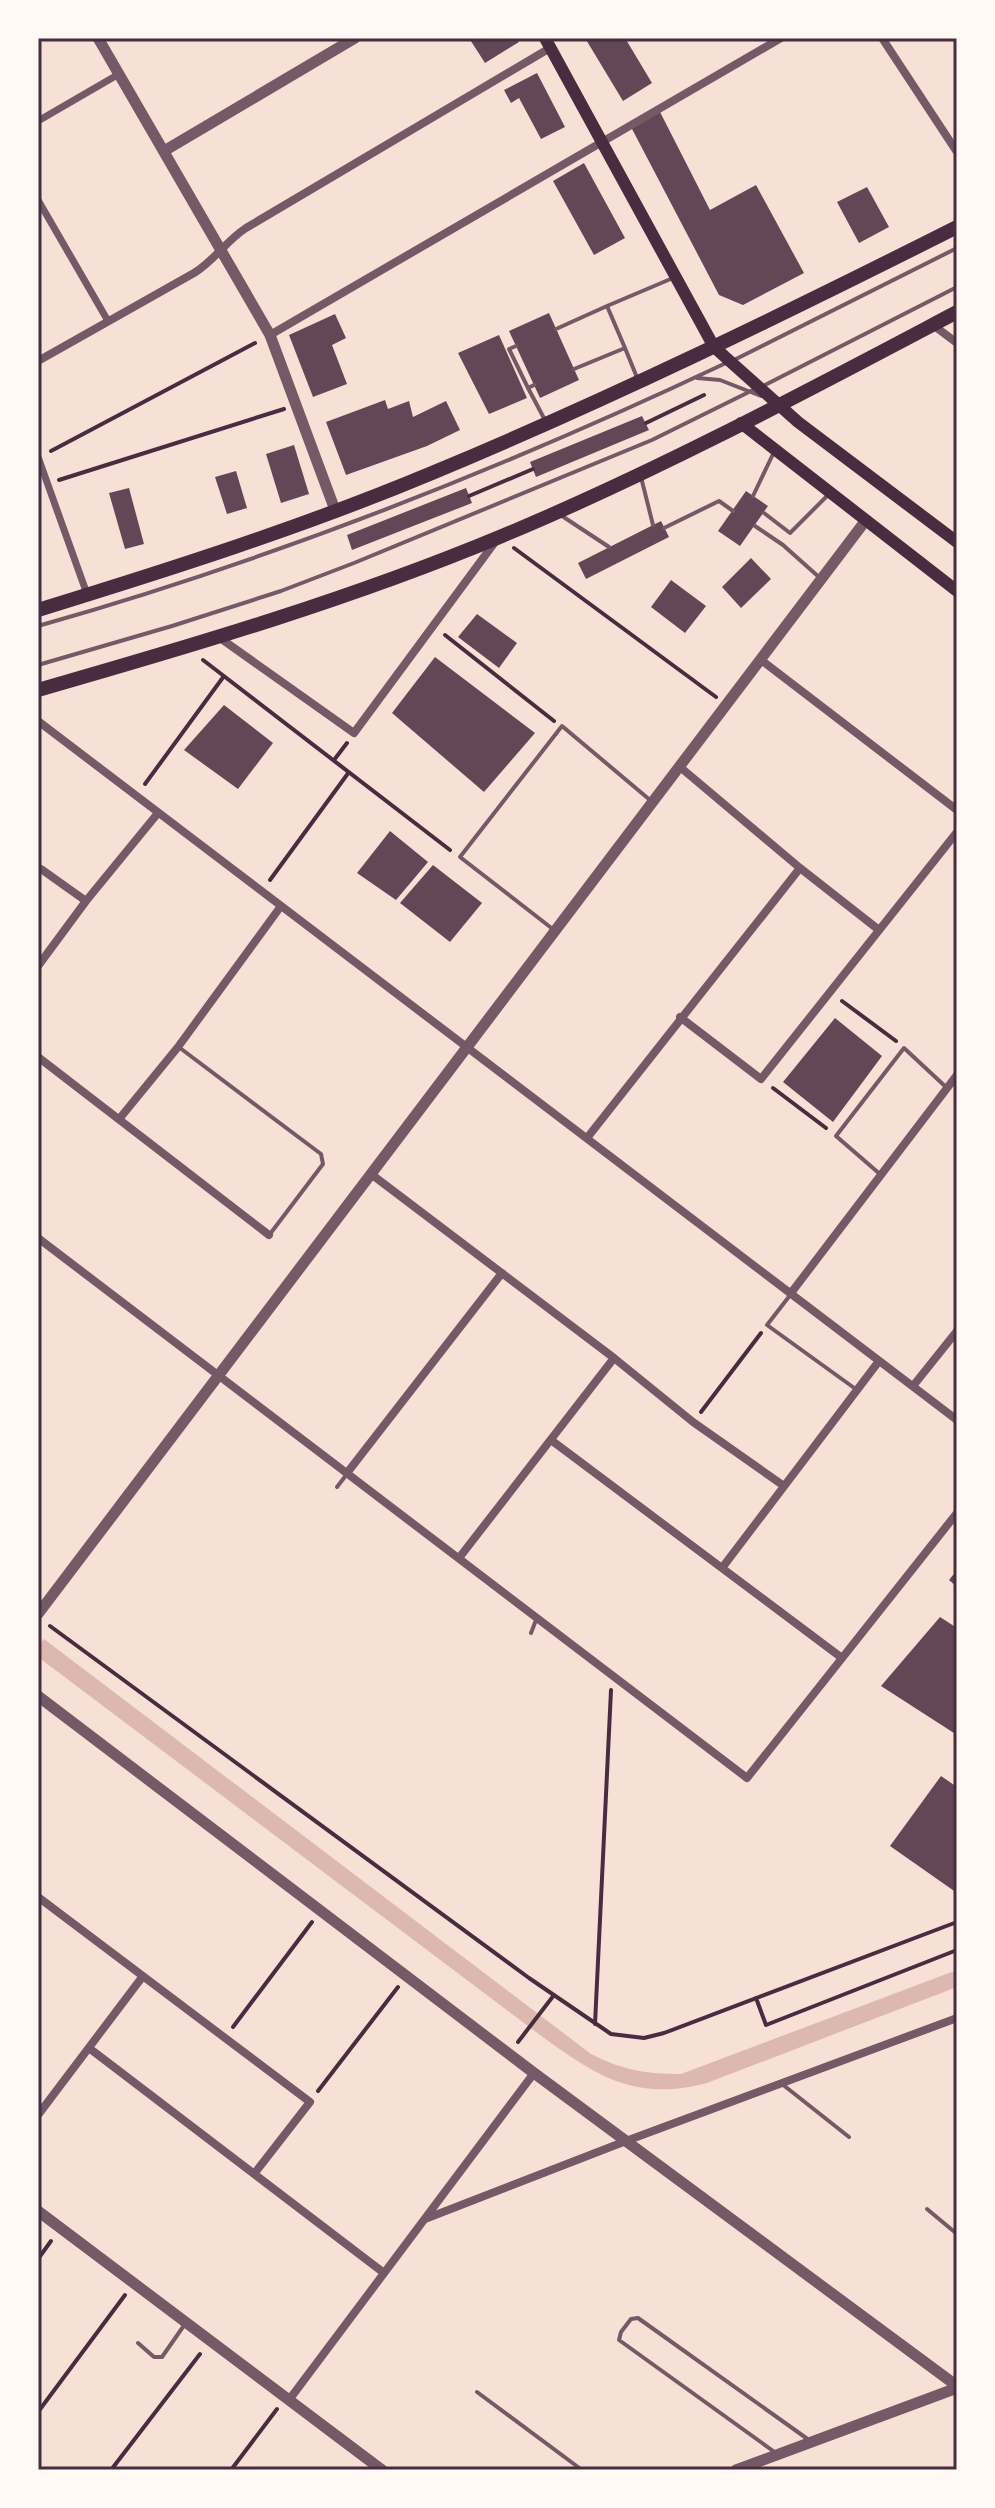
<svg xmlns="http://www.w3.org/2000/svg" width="995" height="2508" viewBox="0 0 995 2508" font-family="Barlow,sans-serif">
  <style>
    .water { fill: #dcb8b0 }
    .building { fill: #644757 }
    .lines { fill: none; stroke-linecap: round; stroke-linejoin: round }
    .path { stroke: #4a2c40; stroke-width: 4 }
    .service { stroke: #755966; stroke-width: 4 }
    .pedestrian { stroke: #755966; stroke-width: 7 }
    .minor { stroke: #755966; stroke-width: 8 }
    .tertiary { stroke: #755966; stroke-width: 11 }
    .secondary { stroke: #4a2c40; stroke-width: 12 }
    .primary { stroke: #4a2c40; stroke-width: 14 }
    .neatline { fill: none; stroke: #4a2c40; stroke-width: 3 }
  </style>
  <rect width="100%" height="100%" fill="#f7e1d7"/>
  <path class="water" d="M44 1639 591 2054C622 2070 646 2074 681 2074L957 1970V1987L707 2083C635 2102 596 2076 540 2035L38 1657V1647Z"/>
  <path class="building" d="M469 38H516L519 42 485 63Z
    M585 38H625L652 83 623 101Z
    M537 73 565 127 541 139 519 98 511 103 504 90Z
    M660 112 710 210 756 185 804 273 743 305 719 295 631 127Z
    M584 163 625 238 594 255 553 181Z
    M867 187 889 227 859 243 837 202Z
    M549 313 579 380 540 398 509 331Z
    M335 314 346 338 332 345 347 384 313 397 289 335Z
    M499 335 527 398 489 414 458 353Z
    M385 400 388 409 409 401 413 417 446 401 460 430 427 446 346 475 326 422Z
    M642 416 649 430 536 477 530 462Z
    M294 445 309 494 281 503 266 454Z
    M236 471 247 508 227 514 215 477Z
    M129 488 144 544 125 549 109 493Z
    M466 488 472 503 352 550 347 535Z
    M746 491 768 506 740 546 718 531Z
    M661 521 669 537 586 579 578 563Z
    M751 558 771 579 741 608 722 587Z
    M671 580 706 606 685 633 651 607Z
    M477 614 517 643 499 668 458 637Z
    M435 657 535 733 484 792 392 713Z
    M224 705 273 743 238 789 184 750Z
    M390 831 428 862 396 900 357 873Z
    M433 865 482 903 450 942 400 903Z
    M835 1018 882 1056 833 1122 783 1082Z
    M957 1570V1587L949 1580Z
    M940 1617 957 1628V1735L881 1686Z
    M941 1776 957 1787V1893L890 1846Z"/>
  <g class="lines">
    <path class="path" d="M646 423 704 395
      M51 451 255 343
      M59 480 284 409
      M469 496 533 469
      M514 548 716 697
      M445 635 554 721
      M203 660 450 850
      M334 760 347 743
      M145 784 224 676
      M270 880 349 772
      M842 1001 896 1041
      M773 1088 826 1128
      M701 1412 761 1333
      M50 1626 529 1978 611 2034 644 2038 664 2033 957 1922
      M756 1998 766 2025 957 1950
      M595 2024 611 1690
      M233 2027 312 1922
      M518 2042 554 1995
      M318 2091 398 1987
      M38 2259 51 2241
      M38 2412 125 2295
      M111 2470 200 2354
      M231 2470 277 2409"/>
    <path class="service" d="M556 329 607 306
      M516 346 509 349 528 388
      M625 348 607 306 673 278
      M734 360 957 248
      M574 369 625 348 638 380
      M697 378 720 380 761 396
      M534 385 528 388 546 422
      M763 386 957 287
      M641 477 653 525
      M753 496 774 452
      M764 513 790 533 830 493
      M562 516 609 547
      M755 526 783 545 820 578
      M664 528 719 501 733 511
      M38 626C275 559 504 468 726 363
      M38 665 172 626 281 591 354 563 652 440 755 389
      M554 930 460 857 562 726 650 800
      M180 1048 321 1154 323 1164 270 1234
      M881 1175 836 1136 904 1048 947 1088
      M791 1294 767 1325 857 1390
      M337 1487 347 1474
      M531 1633 536 1620
      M782 2084 849 2137
      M927 2209 957 2234
      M138 2343 154 2357H162L185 2324
      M477 2392 582 2470
      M776 2453 619 2340 621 2332 631 2319 638 2318 809 2440"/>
    <path class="pedestrian" d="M38 121 119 74
      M38 200 108 321
      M38 457 87 594"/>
    <path class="minor" d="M882 38 957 152
      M933 325 957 343
      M270 335 781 38
      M38 361 194 273C214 261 226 241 246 228L550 48
      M220 638 354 733 495 542
      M761 660 957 810
      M38 721 957 1420
      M680 767 800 868 879 930
      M38 870 41 869 86 901
      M38 966 86 901 158 813
      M680 1017 761 1079 957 832
      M38 1057 269 1235
      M120 1118 178 1047 281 906
      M587 1138 800 868
      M371 1174 614 1358 693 1422 784 1486
      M38 1238 747 1778 957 1513
      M791 1293 957 1075
      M913 1386 957 1331
      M551 1440 842 1658
      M347 1473 502 1273
      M459 1558 614 1358
      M722 1568 879 1361
      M38 1897 310 2102 254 2174
      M89 2048 384 2273
      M38 2115 143 1976
      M425 2219 626 2141 957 2018
      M289 2400 534 2073"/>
    <path class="tertiary" d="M98 38 270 335 335 510
      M164 151 355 38
      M38 1614 866 520
      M38 1696 534 2073 957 2386
      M38 2211 382 2470
      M736 2470 957 2388"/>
    <path class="secondary" d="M545 38 714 347 798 422 957 542
      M741 423 957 591"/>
    <path class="primary" d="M38 610C171 569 303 527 432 473 610 399 784 314 957 227
      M38 690C195 645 351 599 502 536 656 472 809 390 957 312"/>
  </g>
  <rect width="995" height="2508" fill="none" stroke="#fffaf5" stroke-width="80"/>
  <rect x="40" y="40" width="915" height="2428" class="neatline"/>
</svg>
